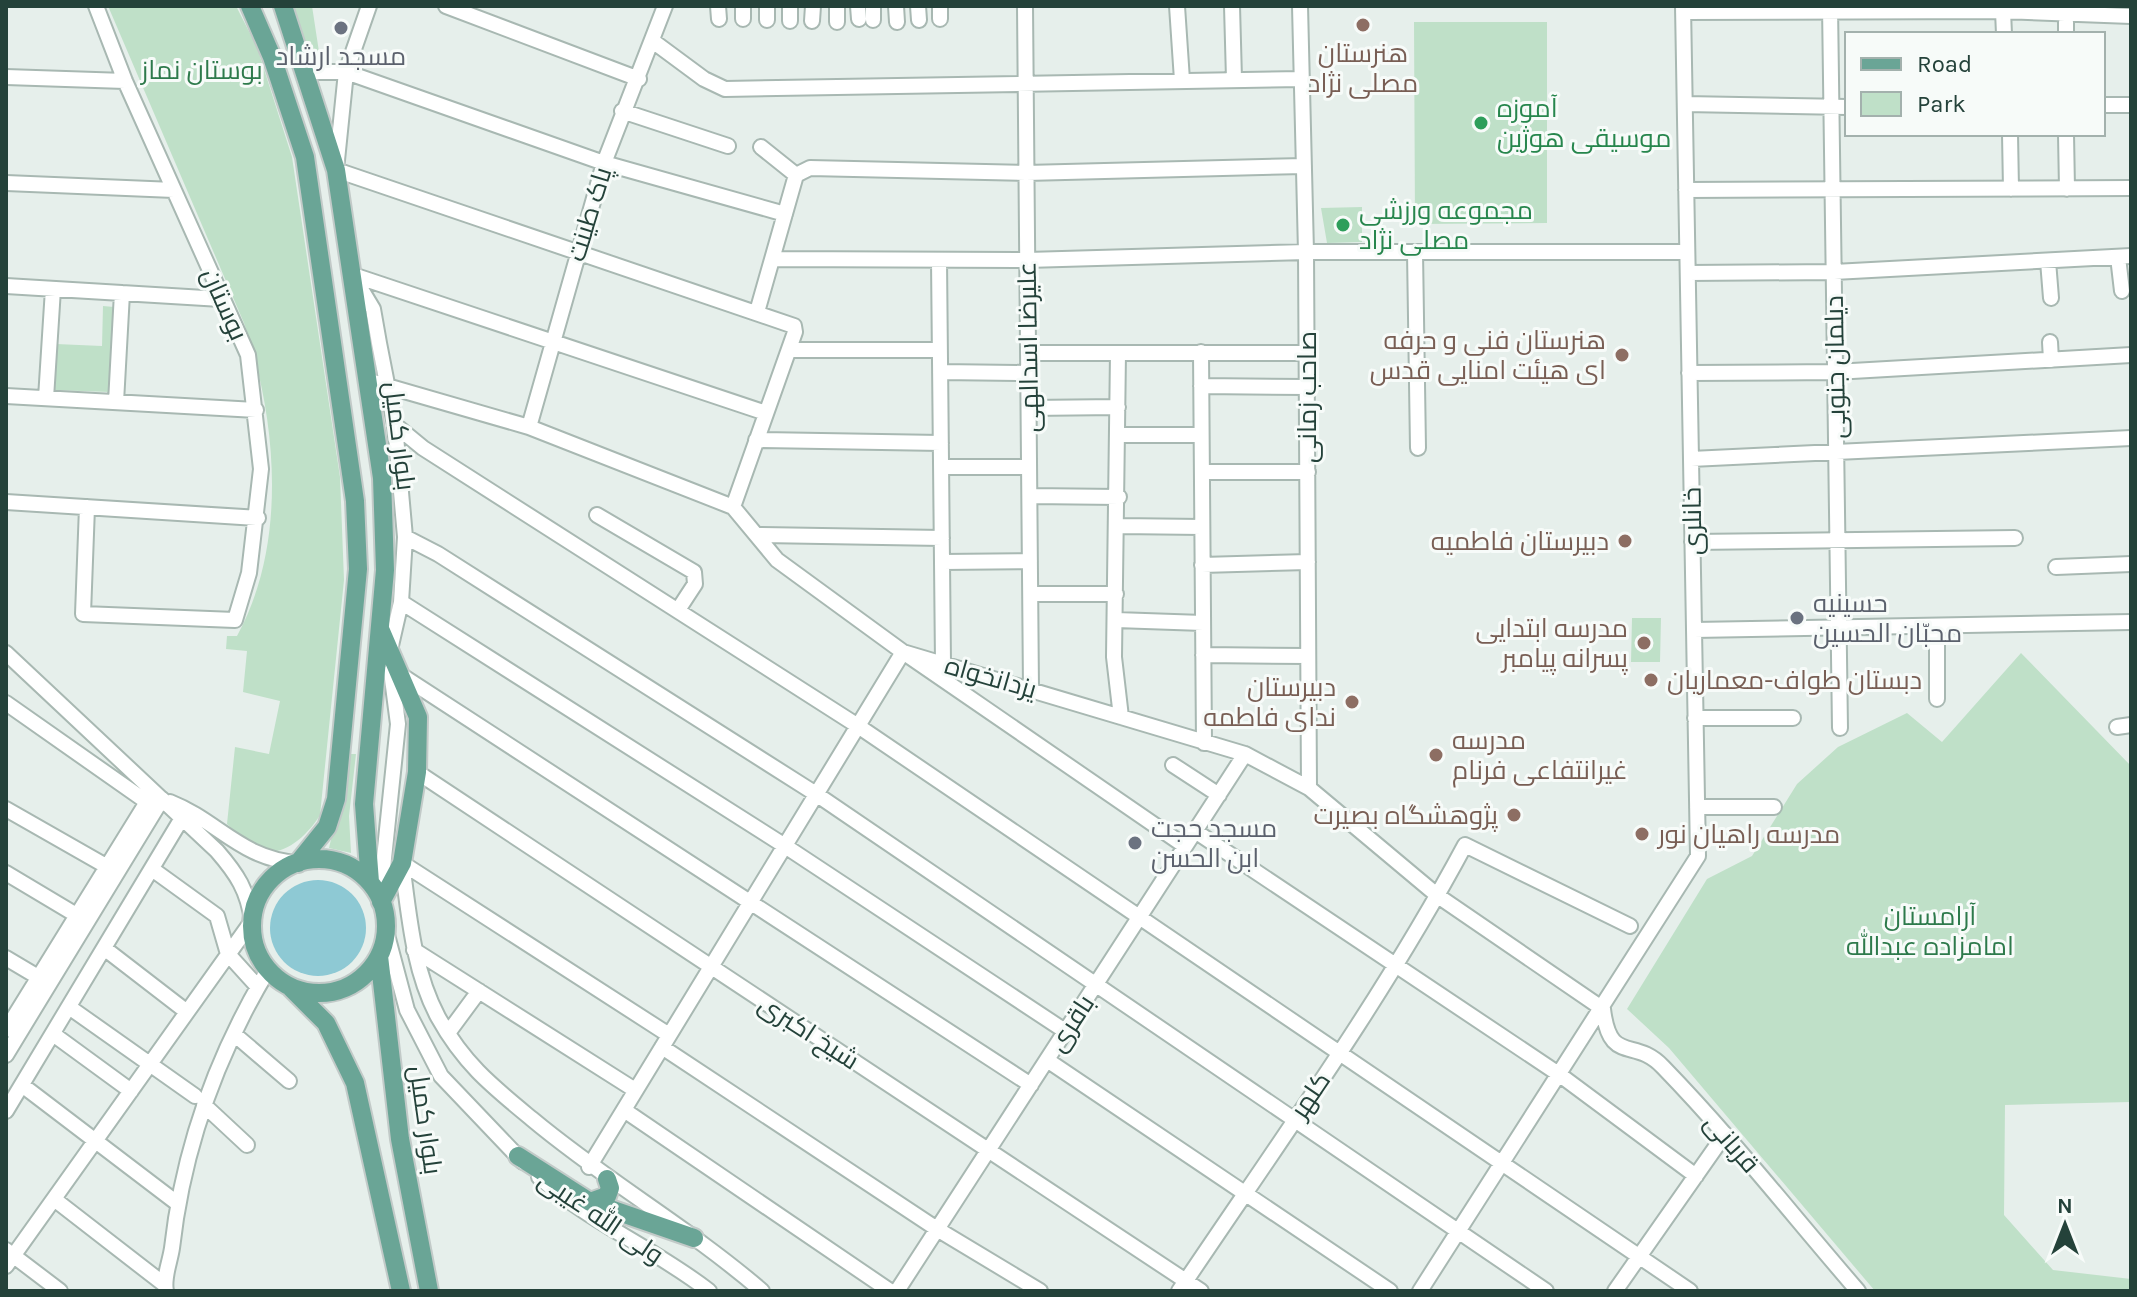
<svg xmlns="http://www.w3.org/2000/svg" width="2137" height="1297" viewBox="0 0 2137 1297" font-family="Karla,Cairo,sans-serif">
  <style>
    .green { fill: #bfe0c8 }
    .water { fill: #8ec9d4 }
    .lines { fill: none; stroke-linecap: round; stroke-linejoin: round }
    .minor-casing { stroke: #a8b8b2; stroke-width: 18 }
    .major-casing { stroke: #c2cac8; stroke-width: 22 }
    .minor { stroke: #fff; stroke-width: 14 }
    .major { stroke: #6aa596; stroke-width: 18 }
    .education-dot { fill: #8d6e63; stroke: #f7fbf9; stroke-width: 3 }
    .worship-dot { fill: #6b7280; stroke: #f7fbf9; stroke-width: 3 }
    .leisure-dot { fill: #2e9e5b; stroke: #f7fbf9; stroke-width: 3 }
    .labels { text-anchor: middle; stroke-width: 6; stroke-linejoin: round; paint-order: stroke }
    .education-label { font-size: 26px; fill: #785e54; stroke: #f7fbf9; text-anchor: end }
    .worship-label { font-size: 26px; fill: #5b616d; stroke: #f7fbf9; text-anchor: start }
    .park-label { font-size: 26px; fill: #2d7a4b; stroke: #f7fbf9 }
    .leisure-label { font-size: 26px; fill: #27864d; stroke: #f7fbf9; text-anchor: start }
    .street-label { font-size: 26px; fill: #24423a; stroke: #f7fbf9 }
  </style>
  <rect width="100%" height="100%" fill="#e6efeb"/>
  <path class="green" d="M108 6H236L257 47 292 157 340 477 344 580 320 815C308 835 282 860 256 850 246 846 235 831 227 824L235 747 269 754 280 701 243 692 247 651 226 649 227 636H237C288 543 277 420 244 323Z
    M294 6H312L321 65H312Z
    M1414 22H1547V223L1415 224Z
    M1362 207V242L1327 243 1321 208Z
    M103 306 114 307 110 392 54 390 56 344 102 346Z
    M1632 618H1661L1660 662H1631Z
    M2021 653 2131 766V1102L2005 1105 2004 1215 2053 1270 2131 1279V1291H1875L1669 1048 1627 1009 1707 879 1752 856 1797 784 1838 747 1907 713 1942 742Z
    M351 754H356L349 816 351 853 329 848Z"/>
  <path class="water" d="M270 928a48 48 0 1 1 96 0a48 48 0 1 1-96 0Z"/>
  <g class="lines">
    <defs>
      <path id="minor" d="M369 6 346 72 336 170 794 326 795 332 733 507
        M446 6 639 79
        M718 6 719 19
        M790 6V21
        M837 6V22
        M858 6 859 19
        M873 6V20
        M896 6 897 22
        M918 6 919 20
        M1025 6 1031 689
        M1177 6 1182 80
        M1232 6 1234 79
        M1300 6 1306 252 1309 788
        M1830 6 1840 728
        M2003 11 2004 34
        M1683 12 2003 11 2131 16
        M743 19V6
        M940 19V6
        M767 20V6
        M812 21 813 6
        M2066 34V22
        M654 42 704 79 725 89 1302 79
        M304 72H346L604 163 785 214
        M6 77 125 81
        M1685 104 1847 107
        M2103 105H2131
        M622 111 728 146
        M2010 134 2011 189
        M2066 134 2067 189
        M761 147 796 175
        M796 175 810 168 1026 173 1304 166
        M6 183 174 190
        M1686 190 2131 188
        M1415 252 1418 448
        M2118 257 2122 291
        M772 259 1027 260 1306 252H1687
        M939 260 943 663
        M2048 261 2051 298
        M1688 273 1834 272 2131 256
        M353 275 766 413
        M355 279 373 309 379 343 395 425 405 537 401 602 390 650
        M6 286 221 299
        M757 312 796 175
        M2050 342 2051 360
        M789 350H940
        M1201 352 1204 743
        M1028 353H1307
        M1118 353 1114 657 1121 717
        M940 372 1029 373
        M1689 373 1835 372 2131 355
        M366 380 529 427 733 507 777 560 903 652 1245 754 1309 788 1438 896 1603 1009
        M1201 386 1307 387
        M6 396 256 410
        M46 398 53 289
        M116 402 122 293
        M1029 408 1118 407
        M395 425 423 448 858 726 1690 1291
        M529 427 604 163 665 6
        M1119 435H1201
        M756 440 941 443
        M1691 459 2131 438
        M941 467H1029
        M1202 472H1308
        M1030 496 1119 497
        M6 502 258 518
        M87 507 83 614 235 620 249 573 261 469 248 355 125 81 96 6
        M597 515 694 572 695 584 678 610
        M1119 526 1202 527
        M757 535 942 538
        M405 537 438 554 816 794 1546 1291
        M1692 542 2015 538
        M942 562 1030 561
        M1202 565 1308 562
        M2056 567 2131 564
        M1031 594H1116
        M401 602 785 846 1065 1031
        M1116 620 1203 623
        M1937 626V699
        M1694 630 2131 622
        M6 653 217 851C237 874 248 891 252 921L6 1266
        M1203 655 1308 656
        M404 677 1031 1085
        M6 703 147 802
        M1695 718H1793
        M2117 727 2131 725
        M1173 765 1219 795
        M417 772 1201 1291
        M170 802C218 821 241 859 298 863
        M1697 807H1774
        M6 809 106 866
        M1195 831 1560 1075 1696 1176
        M402 863C409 915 413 970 438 1017 464 1064 492 1086 532 1119 606 1181 689 1228 762 1291
        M402 863 669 1035
        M152 869 217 916 228 954 258 987
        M6 873 83 919
        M380 897 398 724 391 671
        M386 931 407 1010 441 1076 523 1162
        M104 948 187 1012
        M414 950 635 1090
        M6 958 38 977
        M69 1007 195 1096
        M1603 1009C1610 1066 1634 1036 1663 1067 1732 1138 1793 1216 1858 1291
        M6 1030 147 802
        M448 1033 479 991
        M53 1034 131 1091
        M234 1034 289 1081
        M662 1047 937 1229 1040 1291
        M6 1055 162 799
        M1047 1060 1390 1291
        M22 1085 177 1203
        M204 1105 247 1145
        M624 1110 890 1291
        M6 1111 182 818
        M589 1167 903 652 1185 846
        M539 1177C591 1223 655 1249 709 1291
        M54 1199 165 1285
        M6 1250 60 1291
        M166 1291C163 1278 170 1262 172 1248 183 1150 217 1055 268 970
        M897 1291 1245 754
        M1179 1291C1277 1145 1382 1000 1465 845L1630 926
        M1420 1291 1698 856 1683 6
        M1615 1291 1725 1134"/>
      <path id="major" d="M250 6 272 57 305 157 355 501 358 569 336 799 327 827 298 863
        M283 6 336 170 382 478 385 570 364 804 370 882
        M381 631 418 717 417 772 402 863 381 902
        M252 926a67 67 0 1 1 134 0a67 67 0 1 1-134 0Z
        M379 956 400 1139 429 1291
        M291 988 326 1023 355 1083 401 1291
        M518 1156 590 1202 694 1238
        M590 1202 607 1196 610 1188 607 1179"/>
    </defs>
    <use href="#minor" class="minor-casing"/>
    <use href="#major" class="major-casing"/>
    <use href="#minor" class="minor"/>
    <use href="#major" class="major"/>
  </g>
  <g class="education-dot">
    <circle cx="1363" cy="25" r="8"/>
    <circle cx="1622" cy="355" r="8"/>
    <circle cx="1625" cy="541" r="8"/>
    <circle cx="1644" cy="643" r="8"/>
    <circle cx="1651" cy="680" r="8"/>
    <circle cx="1352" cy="702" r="8"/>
    <circle cx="1436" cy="755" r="8"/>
    <circle cx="1514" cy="815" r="8"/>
    <circle cx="1642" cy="834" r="8"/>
  </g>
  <g class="worship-dot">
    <circle cx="341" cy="28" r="8"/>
    <circle cx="1797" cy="618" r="8"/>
    <circle cx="1135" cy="843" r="8"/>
  </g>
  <g class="leisure-dot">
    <circle cx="1481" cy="123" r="8"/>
    <circle cx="1343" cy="225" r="8"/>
  </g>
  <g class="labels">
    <g class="education-label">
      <text x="1363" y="62" text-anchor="middle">هنرستان<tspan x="1363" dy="30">مصلی نژاد</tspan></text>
      <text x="1606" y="349">هنرستان فنی و حرفه<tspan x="1606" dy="30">ای هیئت امنایی قدس</tspan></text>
      <text x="1609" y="550">دبیرستان فاطمیه</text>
      <text x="1628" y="637">مدرسه ابتدایی<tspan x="1628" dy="30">پسرانه پیامبر</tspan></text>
      <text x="1667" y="689" text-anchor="start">دبستان طواف-معماریان</text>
      <text x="1336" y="696">دبیرستان<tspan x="1336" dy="30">ندای فاطمه</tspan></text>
      <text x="1452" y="749" text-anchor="start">مدرسه<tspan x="1452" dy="30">غیرانتفاعی فرنام</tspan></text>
      <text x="1498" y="824">پژوهشگاه بصیرت</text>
      <text x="1658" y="843" text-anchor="start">مدرسه راهیان نور</text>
    </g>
    <g class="worship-label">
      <text x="341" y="65" text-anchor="middle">مسجد ارشاد</text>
      <text x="1813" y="612">حسینیه<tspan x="1813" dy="30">محبّان الحسین</tspan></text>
      <text x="1151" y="837">مسجد حجت<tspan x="1151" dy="30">ابن الحسن</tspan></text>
    </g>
    <g class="park-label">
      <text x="202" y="79">بوستان نماز</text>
      <text x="1930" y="925">آرامستان<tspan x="1930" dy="30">امامزاده عبدالله</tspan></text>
    </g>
    <g class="leisure-label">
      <text x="1497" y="117">آموزه<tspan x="1497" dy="30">موسیقی هوژین</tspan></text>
      <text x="1359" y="219">مجموعه ورزشی<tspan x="1359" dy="30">مصلی نژاد</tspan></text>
    </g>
    <g class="street-label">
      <text transform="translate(589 214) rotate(-73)" y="9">پاک طینت</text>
      <text transform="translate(225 304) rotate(66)" y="9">بوستان</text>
      <text transform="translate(1028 347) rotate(-91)" y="9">علیرضا اسدالهی</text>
      <text transform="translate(1835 367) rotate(-91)" y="9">دیلمان جنوبی</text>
      <text transform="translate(1307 397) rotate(-90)" y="9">صاحب زمانی</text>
      <text transform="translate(400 436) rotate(83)" y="9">بلوار کمیل</text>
      <text transform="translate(1692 521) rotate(-91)" y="9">خانلری</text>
      <text transform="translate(991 677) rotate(16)" y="9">یزدانخواه</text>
      <text transform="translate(1071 1023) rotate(-57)" y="9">باقری</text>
      <text transform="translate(809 1032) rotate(33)" y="9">شیخ اکبری</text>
      <text transform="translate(1310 1095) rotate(-56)" y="9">کلهر</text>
      <text transform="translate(426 1120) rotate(82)" y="9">بلوار کمیل</text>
      <text transform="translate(1732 1143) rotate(49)" y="9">قربانی</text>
      <text transform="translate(601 1217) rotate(34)" y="9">ولی الله غیبی</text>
    </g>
  </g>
  <rect width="2137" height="1297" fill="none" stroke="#24423a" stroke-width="16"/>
  <rect x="1845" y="32" width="260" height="104" fill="#f7fbf9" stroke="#a3b1ad" stroke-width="2"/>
  <rect x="1861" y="58" width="40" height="12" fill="#6aa596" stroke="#a3b1ad" stroke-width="2"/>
  <text x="1917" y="72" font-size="24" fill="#24423a">Road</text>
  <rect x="1861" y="92" width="40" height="24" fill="#bfe0c8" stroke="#a3b1ad" stroke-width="2"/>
  <text x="1917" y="112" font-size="24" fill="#24423a">Park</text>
  <g transform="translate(2065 1225)" stroke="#f7fbf9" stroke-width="6" paint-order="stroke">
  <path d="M0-6L14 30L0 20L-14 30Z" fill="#24423a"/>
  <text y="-12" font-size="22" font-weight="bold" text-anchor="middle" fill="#24423a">N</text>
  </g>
</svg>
